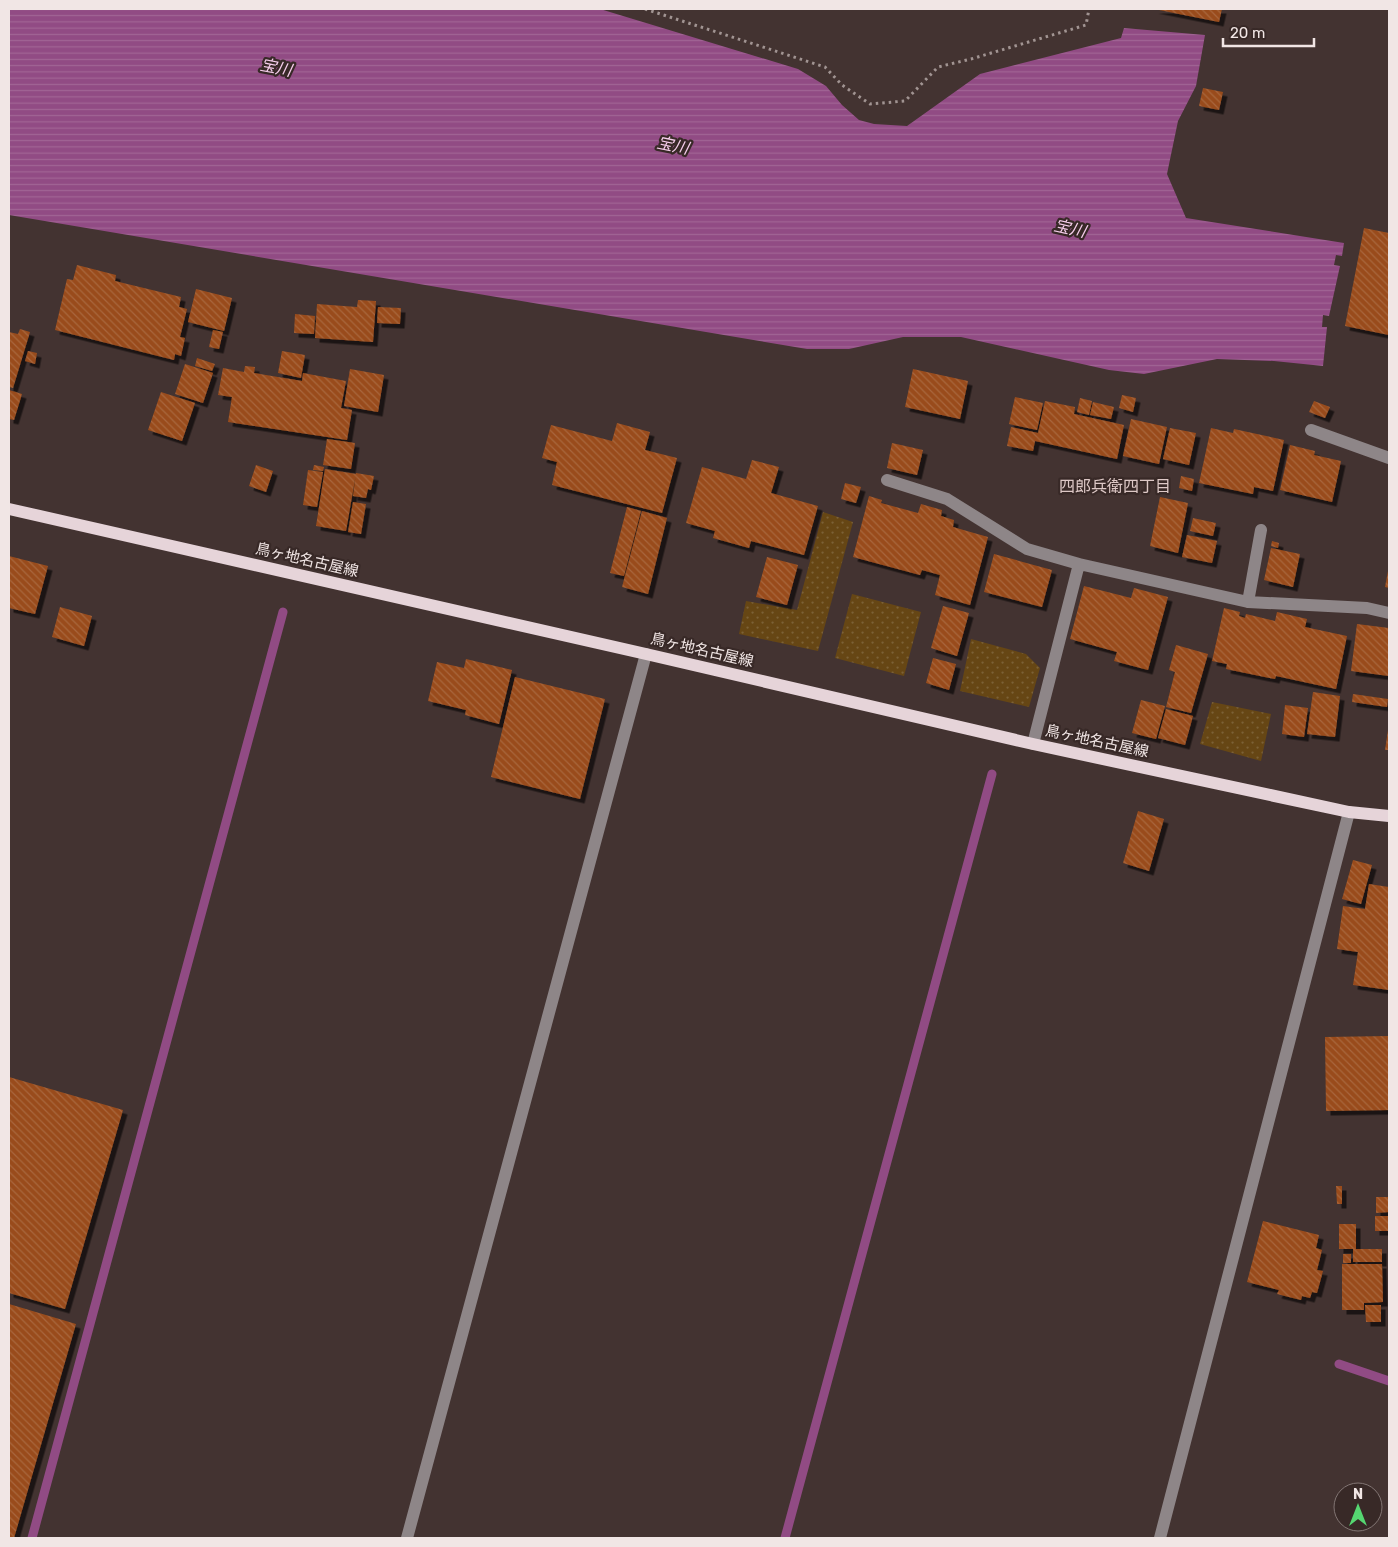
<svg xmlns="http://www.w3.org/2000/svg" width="1398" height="1547" viewBox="0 0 1398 1547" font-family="Rubik,'Noto Sans JP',sans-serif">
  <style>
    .garden { fill: url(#garden-dots) }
    .water { fill: url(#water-rules) }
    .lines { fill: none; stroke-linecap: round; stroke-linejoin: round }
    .stream { stroke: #914b84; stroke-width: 9 }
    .building { fill: url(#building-back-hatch); filter: url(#shadow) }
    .path { stroke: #a19492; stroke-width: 3; stroke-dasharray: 2.5 4; stroke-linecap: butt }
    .minor { stroke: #8e8688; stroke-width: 12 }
    .major { stroke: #e6d4d9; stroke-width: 12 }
    .labels { text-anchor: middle; stroke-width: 4.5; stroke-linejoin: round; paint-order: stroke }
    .street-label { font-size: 15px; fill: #f1e6e5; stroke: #382927 }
    .water-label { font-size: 16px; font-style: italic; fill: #f7cfed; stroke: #382927 }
    .neighbourhood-label { font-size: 16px; fill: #ddc8c6; stroke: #382927 }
  </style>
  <defs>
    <pattern id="garden-dots" width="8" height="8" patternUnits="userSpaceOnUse" patternTransform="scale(1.25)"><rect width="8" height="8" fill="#664614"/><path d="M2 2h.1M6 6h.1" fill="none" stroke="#7c6136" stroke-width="1.8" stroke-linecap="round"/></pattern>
    <pattern id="water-rules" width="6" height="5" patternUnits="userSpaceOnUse" patternTransform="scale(1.25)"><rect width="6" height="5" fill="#914b84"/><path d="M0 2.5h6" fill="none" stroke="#a16595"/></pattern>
    <pattern id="building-back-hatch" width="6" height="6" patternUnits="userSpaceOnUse" patternTransform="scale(1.25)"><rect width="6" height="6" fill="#994c1c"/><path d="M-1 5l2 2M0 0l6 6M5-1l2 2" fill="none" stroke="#a8663d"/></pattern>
    <filter id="shadow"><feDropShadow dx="4.5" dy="4.5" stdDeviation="0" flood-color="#0009"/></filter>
  </defs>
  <rect width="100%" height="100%" fill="#433331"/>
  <path class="garden" d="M823 512 853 522 818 651 739 634 746 601 797 610Z
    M852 594 921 612 904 676 835 658Z
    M971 639 1026 654 1040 668 1029 707 960 691Z
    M1212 702 1271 714 1261 761 1200 744Z"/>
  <path class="water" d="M9 9H600L798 69 826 86 842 105 859 120 874 124 907 126 980 74 1121 38 1124 28 1205 35 1196 86 1178 121 1167 174 1186 218 1344 243 1342 256 1336 255 1334 265 1340 266 1329 316 1323 315 1322 327H1327L1323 366 1274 361 1217 359 1144 374 1109 370 961 337H903L849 349H807L9 215Z"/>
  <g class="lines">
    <path class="stream" d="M1339 1364 1389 1381
      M32 1538 283 612
      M785 1538 992 774"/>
  </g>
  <path class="building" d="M1154 9H1222L1219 22Z
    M1203 88 1223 92 1219 110 1199 106Z
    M1364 228 1389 233V335L1345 326Z
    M77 265 116 275 115 281 181 297 179 307 187 309 180 337 185 338 181 356 175 354 174 360 55 330 67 279 73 280Z
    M196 289 232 298 224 331 188 322Z
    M358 300 376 301 373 342 315 338 317 304 357 307Z
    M378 307 401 308 400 324 377 323Z
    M295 314 315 316 314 334 294 333Z
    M20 329 30 332 13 388 9 387V332L18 334Z
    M213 330 223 332 219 349 209 347Z
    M28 351 37 353 35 364 25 361Z
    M282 351 305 355 301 378 278 373Z
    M197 358 215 364 212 371 195 366Z
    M185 364 213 373 203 403 175 394Z
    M245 366 255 367 254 373 302 381 303 373 346 381 341 408 352 410 347 440 228 422 232 397 218 395 223 368 244 372Z
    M350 369 384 375 378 412 344 406Z
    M913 369 968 381 960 419 905 407Z
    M9 390 22 394 14 420 9 419Z
    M161 392 195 403 182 441 148 430Z
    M1122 395 1136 398 1133 412 1119 408Z
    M1015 397 1043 403 1037 430 1009 424Z
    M1080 398 1092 401 1089 415 1077 412Z
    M1045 401 1075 407 1074 414 1124 425 1117 459 1035 441 1033 451 1007 446 1011 427 1038 433Z
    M1314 401 1330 407 1325 418 1309 412Z
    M1093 402 1114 407 1111 419 1090 415Z
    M1131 419 1167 427 1159 464 1123 456Z
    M617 423 650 432 645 450 677 458 662 513 552 485 557 462 542 458 551 425 612 441Z
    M1170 428 1196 433 1189 465 1163 459Z
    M1211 428 1233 433 1234 429 1284 440 1273 491 1254 487 1253 494 1199 483Z
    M327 439 355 443 351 469 323 465Z
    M892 443 923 450 917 475 887 468Z
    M1290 445 1315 451 1314 455 1341 461 1332 502 1280 490Z
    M752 460 779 467 771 493 818 506 804 555 751 541 749 548 713 538 715 531 686 523 702 467 746 479Z
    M256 465 273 471 266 492 249 486Z
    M314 465 324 467 323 471 313 470Z
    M325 469 356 474 346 531 316 526Z
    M308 470 323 472 317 507 303 505Z
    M356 473 374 476 371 490 368 489 366 498 353 496Z
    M1181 476 1194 479 1192 491 1179 488Z
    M845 483 861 487 856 503 841 499Z
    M869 496 882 500 881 503 918 513 921 504 942 510 941 516 954 520 953 527 988 537 970 605 935 595 940 575 922 570 920 575 853 557Z
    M1160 497 1188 503 1178 553 1150 546Z
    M353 502 366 504 361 534 348 532Z
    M627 507 641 511 624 576 610 573Z
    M642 511 667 518 648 594 622 587Z
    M1193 518 1216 523 1213 536 1190 531Z
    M1187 535 1217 541 1212 563 1182 557Z
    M1272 541 1279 543 1278 548 1271 546Z
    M1271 548 1300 554 1293 587 1264 580Z
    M994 554 1052 570 1042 607 984 592Z
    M9 556 48 566 35 614 9 608Z
    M767 557 798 565 787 605 756 597Z
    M1388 571H1389V588L1385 587Z
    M1084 586 1131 598 1134 588 1168 597 1148 670 1114 661 1117 652 1070 639Z
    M943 606 969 613 957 656 931 648Z
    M60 607 92 616 84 646 52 637Z
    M1224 608 1240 612 1239 616 1245 618 1246 614 1275 621 1277 612 1307 619 1305 627 1347 636 1336 689 1276 676 1275 679 1226 669 1227 664 1212 661Z
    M1357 624 1389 628V676L1351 671Z
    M1176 645 1208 654 1191 713 1166 707 1175 672 1169 670Z
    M933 658 956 664 949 690 926 683Z
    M466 659 512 670 499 724 465 715 466 710 428 701 437 662 464 668Z
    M515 677 605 699 580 799 491 777Z
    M1313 692 1340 696 1335 737 1307 734Z
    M1353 694 1388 699 1387 707 1352 702Z
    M1141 700 1165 706 1156 739 1132 733Z
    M1285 705 1308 708 1304 737 1282 734Z
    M1166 709 1193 716 1185 745 1158 738Z
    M1388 730H1389V750H1385Z
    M1138 811 1164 819 1149 871 1123 863Z
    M1353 860 1372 865 1361 904 1342 899Z
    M1369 884 1389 887V990L1353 985 1358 952 1337 949 1343 906 1365 909Z
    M1389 1036V1110L1326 1111 1325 1037Z
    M9 1077 123 1110 65 1309 9 1293Z
    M1336 1186H1342V1204H1337Z
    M1376 1197H1389V1212L1376 1213Z
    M1375 1216H1389V1231H1375Z
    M1263 1221 1319 1235 1316 1248 1322 1250 1317 1270 1323 1271 1317 1293 1312 1292 1310 1298 1302 1296 1301 1300 1277 1294 1279 1290 1247 1282Z
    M1339 1224H1356V1249H1382V1262H1353V1249H1339Z
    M1343 1254H1351V1263H1343Z
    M1342 1264H1382L1383 1302 1364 1303V1310H1342Z
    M9 1304 76 1324 14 1538H9Z
    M1365 1305H1381V1322H1366Z"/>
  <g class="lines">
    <path class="path" d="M645 9 825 67 842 85 870 104 905 101 938 67 971 59 1086 25 1089 9"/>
    <path class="minor" d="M1311 430 1389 458
      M887 480 947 499 1027 549 1079 564
      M1248 602 1261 530
      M1033 744 1079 564 1248 602 1367 608 1389 613
      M407 1538 646 654
      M1160 1538 1349 812"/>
    <path class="major" d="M9 509 646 654 1033 744 1349 812 1389 816"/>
  </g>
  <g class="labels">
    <g class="street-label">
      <text transform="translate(307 560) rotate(13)" y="5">鳥ヶ地名古屋線</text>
      <text transform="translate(702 650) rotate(13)" y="5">鳥ヶ地名古屋線</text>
      <text transform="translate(1097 741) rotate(12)" y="5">鳥ヶ地名古屋線</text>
    </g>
    <g class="water-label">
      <text transform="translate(276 67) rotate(11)" y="6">宝川</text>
      <text transform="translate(673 145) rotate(12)" y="6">宝川</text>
      <text transform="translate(1070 228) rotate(13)" y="6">宝川</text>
    </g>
    <g class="neighbourhood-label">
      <text x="1115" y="492">四郎兵衛四丁目</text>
    </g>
  </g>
  <rect width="1398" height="1547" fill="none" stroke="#f1e6e5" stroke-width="20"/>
  <g transform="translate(1358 1507)"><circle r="24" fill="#382927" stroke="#827573"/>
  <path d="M0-4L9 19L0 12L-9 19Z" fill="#55d671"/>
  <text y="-8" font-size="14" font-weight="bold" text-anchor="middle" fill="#f1e6e5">N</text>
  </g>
  <path d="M1223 38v8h91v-8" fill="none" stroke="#f1e6e5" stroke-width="2.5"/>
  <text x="1230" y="38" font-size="15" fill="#f1e6e5" stroke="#382927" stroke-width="4" paint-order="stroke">20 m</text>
</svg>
